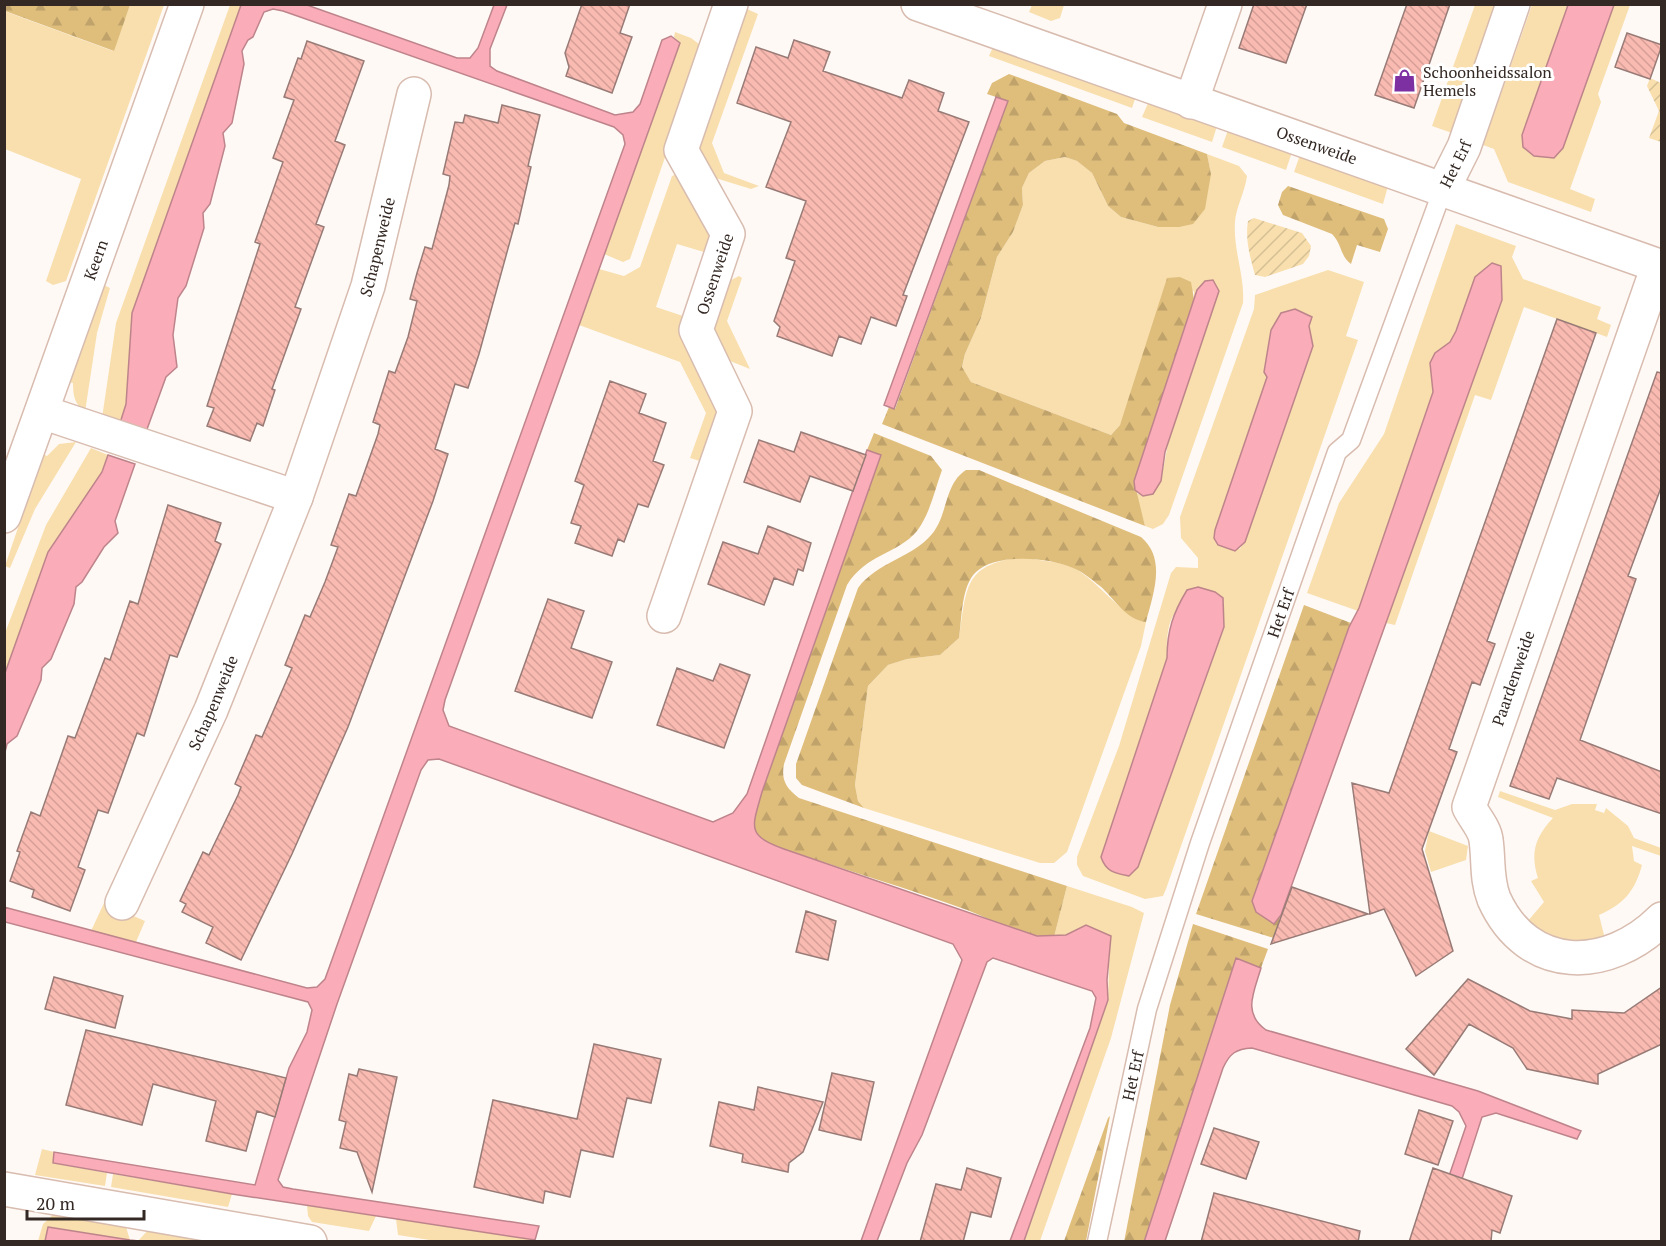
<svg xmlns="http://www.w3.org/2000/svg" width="1666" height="1246" viewBox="0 0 1666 1246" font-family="'PT Serif',serif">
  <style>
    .green { fill: #f8dfad; fill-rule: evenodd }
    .forest { fill: url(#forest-firs) }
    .garden { fill: url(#garden-furrows) }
    .water { fill: #faacb8; stroke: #be848b; stroke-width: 1.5 }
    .building { fill: url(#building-back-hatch); stroke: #987b76; stroke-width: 1.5 }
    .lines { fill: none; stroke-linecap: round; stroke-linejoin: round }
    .service-casing { stroke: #d8bcaf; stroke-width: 21 }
    .minor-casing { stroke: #d8bcaf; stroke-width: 36 }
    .tertiary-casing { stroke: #d8bcaf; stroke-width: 36 }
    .service { stroke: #fff; stroke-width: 18 }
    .minor { stroke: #fff; stroke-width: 33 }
    .tertiary { stroke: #fff; stroke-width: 33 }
    .labels { text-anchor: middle; stroke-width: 6; stroke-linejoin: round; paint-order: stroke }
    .poi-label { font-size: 16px; fill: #332823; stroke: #fff; text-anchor: start }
    .street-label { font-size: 16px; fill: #332823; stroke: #fff }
  </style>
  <defs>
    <pattern id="forest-firs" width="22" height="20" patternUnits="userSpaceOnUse" patternTransform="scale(1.5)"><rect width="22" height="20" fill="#dfbe7c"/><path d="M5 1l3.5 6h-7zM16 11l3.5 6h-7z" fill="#c0a36b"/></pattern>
    <pattern id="garden-furrows" width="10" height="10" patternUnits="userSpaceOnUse" patternTransform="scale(1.5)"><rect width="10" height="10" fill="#f8dfad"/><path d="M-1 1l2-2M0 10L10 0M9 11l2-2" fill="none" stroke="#d5bf95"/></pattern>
    <pattern id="building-back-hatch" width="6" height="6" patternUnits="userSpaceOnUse" patternTransform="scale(1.5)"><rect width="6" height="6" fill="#f9bab1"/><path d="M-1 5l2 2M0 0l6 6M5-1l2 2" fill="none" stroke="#d6a098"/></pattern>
  </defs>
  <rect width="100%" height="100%" fill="#fff9f6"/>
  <path class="green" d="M130 5H164L66 281 53 285 46 281 81 179 5 149 4 11 113 51Z
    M230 5H241L132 313 126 404 120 423 102 418 116 323Z
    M1032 5V4L1064 5 1060 18 1051 21 1029 12Z
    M1475 5H1497L1452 133 1432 126Z
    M1532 5H1568L1522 135 1554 158 1563 148 1614 5H1630L1598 94 1601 102 1570 189 1595 199 1591 212 1508 182 1494 149 1483 145Z
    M747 9 758 14 712 143 724 173 759 186 751 189 712 177 697 150Z
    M675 32 691 38 703 47 630 259 623 262 604 254 680 43 674 37Z
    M993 47 1136 96 1132 108 989 56Z
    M1149 101 1217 126 1212 142 1142 117Z
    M1228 130 1292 152 1286 170 1222 147Z
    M1207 154 1239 166 1247 176C1245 192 1236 207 1235 222 1233 250 1245 276 1243 303L1169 515 1163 524 1153 529 1145 526 1135 490 1138 494 1161 481 1197 290 1194 299V290L1120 425 1111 435 971 382 962 368 965 354 981 318 997 257 1013 232 1023 205 1022 188 1029 173 1045 161 1065 157 1077 161 1092 173 1108 206 1121 217 1158 227H1179L1211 174Z
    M1300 155 1388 186 1383 204 1294 172Z
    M677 174 711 236 704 252 677 244 656 307 683 316 719 416 703 462 690 458 706 413 680 362 579 325 599 269 624 276 640 267 672 176Z
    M1456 224 1516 246 1512 257 1523 279 1601 307 1597 319 1611 325 1607 337 1524 307 1491 400 1475 395 1395 625 1386 623 1502 300 1501 266 1492 263 1475 277 1456 331 1450 342 1435 353 1430 363 1433 392 1358 611 1307 593 1339 503 1384 434Z
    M1328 270 1364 282 1346 336 1358 340 1166 889 1163 896 1145 899 1083 876 1077 865V857L1119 746 1171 573 1176 567 1198 568V558L1181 538 1180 517 1254 309 1255 295ZM1309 326 1313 346 1240 549 1215 530 1267 377 1264 371 1271 330ZM1198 587 1215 593 1224 602V628L1138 867 1101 857 1167 658C1166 621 1171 612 1198 587Z
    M739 276 742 278 727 321 750 369 725 359 711 329 727 282Z
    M104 285 110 288 97 333 85 412C75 404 73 397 73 383L68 382Z
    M76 442 35 509 10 568 5 566 43 454 47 456 59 444Z
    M91 448 108 455 102 472 48 552 5 673V633L46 525Z
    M1023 557C1039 561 1060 561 1074 568 1097 580 1125 619 1146 622L1141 646 1067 852 1054 863H1040L864 808 858 801 855 785 868 686 888 665 907 659 940 655 959 638C967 587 963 564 1023 557Z
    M1500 791 1555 810 1572 804H1597L1595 810 1604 813 1606 808 1628 826 1634 838 1661 848V856L1632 846 1634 861 1642 865C1635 891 1624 904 1599 915L1605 939 1561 943 1527 922 1544 902 1531 881 1538 878C1530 853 1535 837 1553 818L1498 797Z
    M1429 831 1468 846 1466 860 1431 872 1425 851Z
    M1067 886 1132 907 1144 913 1111 1038 1040 1241 1024 1242 1108 1000 1110 936 1086 925 1066 935 1054 937Z
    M104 903 145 921 136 942 91 931Z
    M42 1149 54 1152 53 1163 107 1173 105 1186 35 1175Z
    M113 1174 232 1194 228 1207 111 1187Z
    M307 1205 376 1216 369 1231 312 1222 308 1216Z
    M55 1213 126 1227 130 1240 48 1227 45 1241H38L43 1224Z
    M396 1219 535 1240 436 1241 398 1235Z
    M150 1228 209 1240V1242L138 1241Z"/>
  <path class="forest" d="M4 5 5 4 130 5 114 51 5 11Z
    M1009 74 1117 114 1124 123 1207 154 1211 174 1205 209 1193 224 1179 227H1158L1121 217 1108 206 1092 173 1077 161 1065 157 1045 161 1029 173 1022 188 1023 205 1013 232 997 257 981 318 965 354 962 367 971 382 1111 435 1120 425 1167 278 1180 277 1191 282 1194 299 1134 481 1145 526 882 424 889 407 895 409 1008 101 987 94 992 83Z
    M1288 186 1384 219 1388 229 1380 252 1357 245 1351 264C1340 256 1342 244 1332 234L1283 215 1278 205 1282 192Z
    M874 433 931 456 942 470C935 489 930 514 917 531 898 554 866 554 847 585L784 764C781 780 786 788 799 798L1067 886 1054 937C1024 938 994 920 967 910 907 888 845 870 784 849 746 835 752 828 762 792L880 455 867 450Z
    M966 470H979L1141 537C1167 559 1153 594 1146 622 1126 620 1114 598 1100 586 1092 580 1082 571 1073 568 1048 557 997 553 976 572 961 586 962 619 959 638L940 655 907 659 888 665 868 686 855 785 858 801 864 808 802 785 796 778V764L858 588C877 562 912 558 932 534 948 515 944 484 966 470Z
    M1304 605 1351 623 1252 901 1274 924 1281 915 1274 938 1196 914Z
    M1193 924 1268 949 1261 968 1236 959 1144 1241 1124 1242 1170 1005Z
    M1110 1116 1086 1241H1064L1108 1118Z"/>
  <path class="garden" d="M1650 78 1661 83V142L1649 138 1659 111 1647 86Z
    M1254 218 1302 233 1311 246 1309 256 1303 264 1265 277 1255 275C1250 257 1245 240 1248 221Z"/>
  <path class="water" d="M241 5H307L457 58H470L478 48 494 5H507L490 49V66L497 71 615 115 633 112 640 104 662 40 671 36 680 43 445 700 443 710 449 726 713 822 733 813 747 794 867 450 881 455 762 792C752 828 746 835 784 849L1037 936 1066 935 1086 925 1111 936 1107 980 1108 1000 1024 1241H1010L1090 1028 1096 998 1092 991 993 958 987 962 922 1135 907 1163 877 1241H861L962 960 953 944 439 759 428 760 421 770 337 1004 278 1180 283 1187 293 1189 539 1226 535 1240 232 1194 53 1163 54 1152 255 1185 289 1068 307 1032 312 1010 308 1002 5 922 4 907 307 988 317 987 325 979 625 144 623 135 614 127 283 11 273 9 264 12 253 37 248 40 242 51 244 64 232 123 223 133 225 146 210 204 203 213 204 228 186 286 178 298 173 335 177 367 166 377 146 432 120 423 126 404 132 313Z
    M1568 5H1614L1563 148 1554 158 1534 156 1523 147 1522 135Z
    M996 97 1008 101 894 409 884 405Z
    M1492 263 1501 266 1502 300 1281 915 1274 924 1256 912 1252 901 1349 627 1359 608 1433 392 1430 363 1435 353 1450 342 1456 331 1475 277Z
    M1213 280 1219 291 1165 452 1161 481 1153 494 1143 496 1135 490 1134 481 1197 290 1205 281Z
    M1295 309 1312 317 1309 326 1313 346 1245 542 1235 551 1218 545 1214 538 1215 530 1267 377 1264 372 1271 330 1281 313Z
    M108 455 135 464 115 521 118 533 104 547 82 582 76 587 74 604 51 659 42 668 41 680 17 736 7 744 5 752V673L48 552 102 472Z
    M1198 587 1215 592 1223 598 1224 627 1138 867 1129 876C1115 873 1106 872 1101 857L1167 658C1167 631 1173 613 1187 590Z
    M1236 958 1261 968C1254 992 1242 1013 1266 1030L1478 1091 1581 1131 1577 1139 1496 1113 1482 1117 1442 1241H1427L1466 1126 1459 1112 1452 1106 1252 1048C1236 1049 1230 1053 1223 1068L1165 1241 1144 1242Z
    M48 1227 130 1240 139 1241H45Z"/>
  <path class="building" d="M582 4H630L620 33 632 37 612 93 566 76 569 67 565 53Z
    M1254 4H1307L1286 63 1239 48Z
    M1407 4H1450L1414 108 1375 95Z
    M1627 33 1662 45 1650 79 1615 67Z
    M794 40 830 52 823 71 902 98 909 80 944 93 938 111 969 122 903 295 907 296 896 326 871 317 861 344 839 336 832 356 777 336 780 327 774 321 795 261 786 258 806 201 766 187 791 122 737 103 756 47 788 58Z
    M307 41 364 61 335 141 345 145 316 224 324 227 295 307 301 309 272 389 275 390 263 426 257 423 250 441 207 426 214 408 207 406 260 244 255 242 283 162 273 158 294 100 284 97 298 58 301 59Z
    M502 105 540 115 528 166 531 167 518 224 515 223 479 354 468 388 455 384 435 449 448 454 433 501 348 727 292 854 241 960 206 943 213 927 182 912 186 904 180 901 203 852 209 855 238 795 241 787 235 784 256 735 262 737 292 668 285 665 305 615 310 617 325 582 338 547 331 545 349 494 356 496 378 434 380 425 373 422 389 371 395 373 408 337 417 301 410 299 417 273 425 247 432 249 449 185 450 176 443 174 455 122 463 123 465 115 498 123Z
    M1557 319 1596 333 1487 641 1495 644 1480 685 1472 682 1449 749 1457 752 1422 849 1453 951 1416 976 1384 909 1370 914 1352 783 1389 793Z
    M1657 372 1662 373V485L1628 576 1636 579 1580 740 1662 772V814L1557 778 1549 799 1510 786Z
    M610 381 646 394 639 413 666 423 653 461 664 465 648 507 638 504 624 542 618 539 612 556 575 543 581 526 571 523 584 485 575 481Z
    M801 432 866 455 853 491 810 476 800 502 744 482 759 440 794 452Z
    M168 505 221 523 215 541 221 544 177 657 170 655 144 736 137 733 108 813 98 810 78 867 85 870 70 911 32 897 34 890 10 881 20 852 17 851 31 812 40 816 68 736 75 738 105 658 110 660 130 601 138 604Z
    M768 526 811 543 803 571 798 569 793 585 774 578 764 605 708 584 723 542 758 554Z
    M548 599 584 611 571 648 612 662 592 718 515 691Z
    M720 664 750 675 724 748 657 725 677 668 713 681Z
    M1292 887 1368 914 1271 944Z
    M806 911 836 921 828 960 796 952Z
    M54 977 123 996 115 1028 45 1009Z
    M1468 979 1530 1011 1572 1019V1010L1624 1013 1662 987V1044L1598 1074V1084L1527 1069 1513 1048 1469 1024 1434 1075 1406 1049Z
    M86 1030 286 1078 275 1117 257 1111 246 1151 206 1141 216 1101 153 1084 142 1125 66 1105Z
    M594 1044 661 1059 651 1103 627 1098 613 1157 581 1150 570 1197 545 1191 543 1203 474 1187 493 1100 577 1119Z
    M359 1069 397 1077 372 1192 357 1152 340 1148 346 1122 339 1120 349 1074 357 1076Z
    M832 1073 874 1082 861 1140 819 1130Z
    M758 1087 823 1102 803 1152 789 1163 788 1172 742 1162 743 1154 710 1146 719 1102 754 1110Z
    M1419 1110 1453 1121 1438 1165 1405 1154Z
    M1214 1128 1259 1142 1246 1179 1201 1164Z
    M967 1168 1001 1178 991 1217 971 1212 963 1242H920L936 1184 961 1190Z
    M1433 1168 1512 1196 1500 1233 1492 1230 1491 1242H1409Z
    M1214 1193 1360 1231 1358 1242H1201Z"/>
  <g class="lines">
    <defs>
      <g id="service">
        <path id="s1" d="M1097 1242 1147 1009 1200 843 1337 452 1351 440 1443 189"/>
      </g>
      <g id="minor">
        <path id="s2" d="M918 4 1662 267"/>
        <path d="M1191 102 1225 4"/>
        <path id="s3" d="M1443 189 1464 147 1513 4"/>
        <path d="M1658 266 1469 807C1474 817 1485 829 1486 840 1489 860 1486 879 1494 899 1528 974 1608 973 1662 919"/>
        <path d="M42 412 296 497"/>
        <path id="s4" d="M664 616 735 411 696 330 728 234 681 150 731 4"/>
        <path id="s5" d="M122 903 211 710 296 497 368 286 414 94"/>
        <path d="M4 1189 310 1242"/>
      </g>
      <g id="tertiary">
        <path id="s6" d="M4 516 187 4"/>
      </g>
    </defs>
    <use href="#service" class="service-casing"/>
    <use href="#minor" class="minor-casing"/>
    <use href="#tertiary" class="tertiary-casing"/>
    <use href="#service" class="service"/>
    <use href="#minor" class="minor"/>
    <use href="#tertiary" class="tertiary"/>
  </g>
  <defs>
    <symbol id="shop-bare" viewBox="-9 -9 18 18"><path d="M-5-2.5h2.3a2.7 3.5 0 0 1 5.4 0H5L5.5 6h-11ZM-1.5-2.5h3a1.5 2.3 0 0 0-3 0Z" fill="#7d30a1" stroke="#fff" stroke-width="2.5" paint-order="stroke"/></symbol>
  </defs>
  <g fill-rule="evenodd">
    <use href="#shop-bare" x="1388" y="64" width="33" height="33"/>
  </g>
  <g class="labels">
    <g class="poi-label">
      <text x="1423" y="78">Schoonheidssalon<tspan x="1423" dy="18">Hemels</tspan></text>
    </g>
    <g class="street-label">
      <text dy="6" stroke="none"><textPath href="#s2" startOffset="423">Ossenweide</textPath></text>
      <text dy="6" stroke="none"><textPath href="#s3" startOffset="28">Het Erf</textPath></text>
      <text dy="6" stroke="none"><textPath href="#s5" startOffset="705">Schapenweide</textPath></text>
      <text dy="6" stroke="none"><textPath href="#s6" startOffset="272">Keern</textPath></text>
      <text dy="6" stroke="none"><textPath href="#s4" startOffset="366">Ossenweide</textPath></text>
      <text dy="6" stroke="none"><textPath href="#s1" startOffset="656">Het Erf</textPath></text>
      <text transform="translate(1513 678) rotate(-71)" y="6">Paardenweide</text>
      <text dy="6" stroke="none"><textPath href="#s5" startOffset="220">Schapenweide</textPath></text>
      <text dy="6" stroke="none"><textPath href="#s1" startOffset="170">Het Erf</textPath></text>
    </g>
  </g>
  <rect width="1666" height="1246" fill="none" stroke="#332823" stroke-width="12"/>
  <path d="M27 1210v9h117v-9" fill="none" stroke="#332823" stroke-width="3"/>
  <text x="36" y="1210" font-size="18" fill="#332823" stroke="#ffffff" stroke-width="4.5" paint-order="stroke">20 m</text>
</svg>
